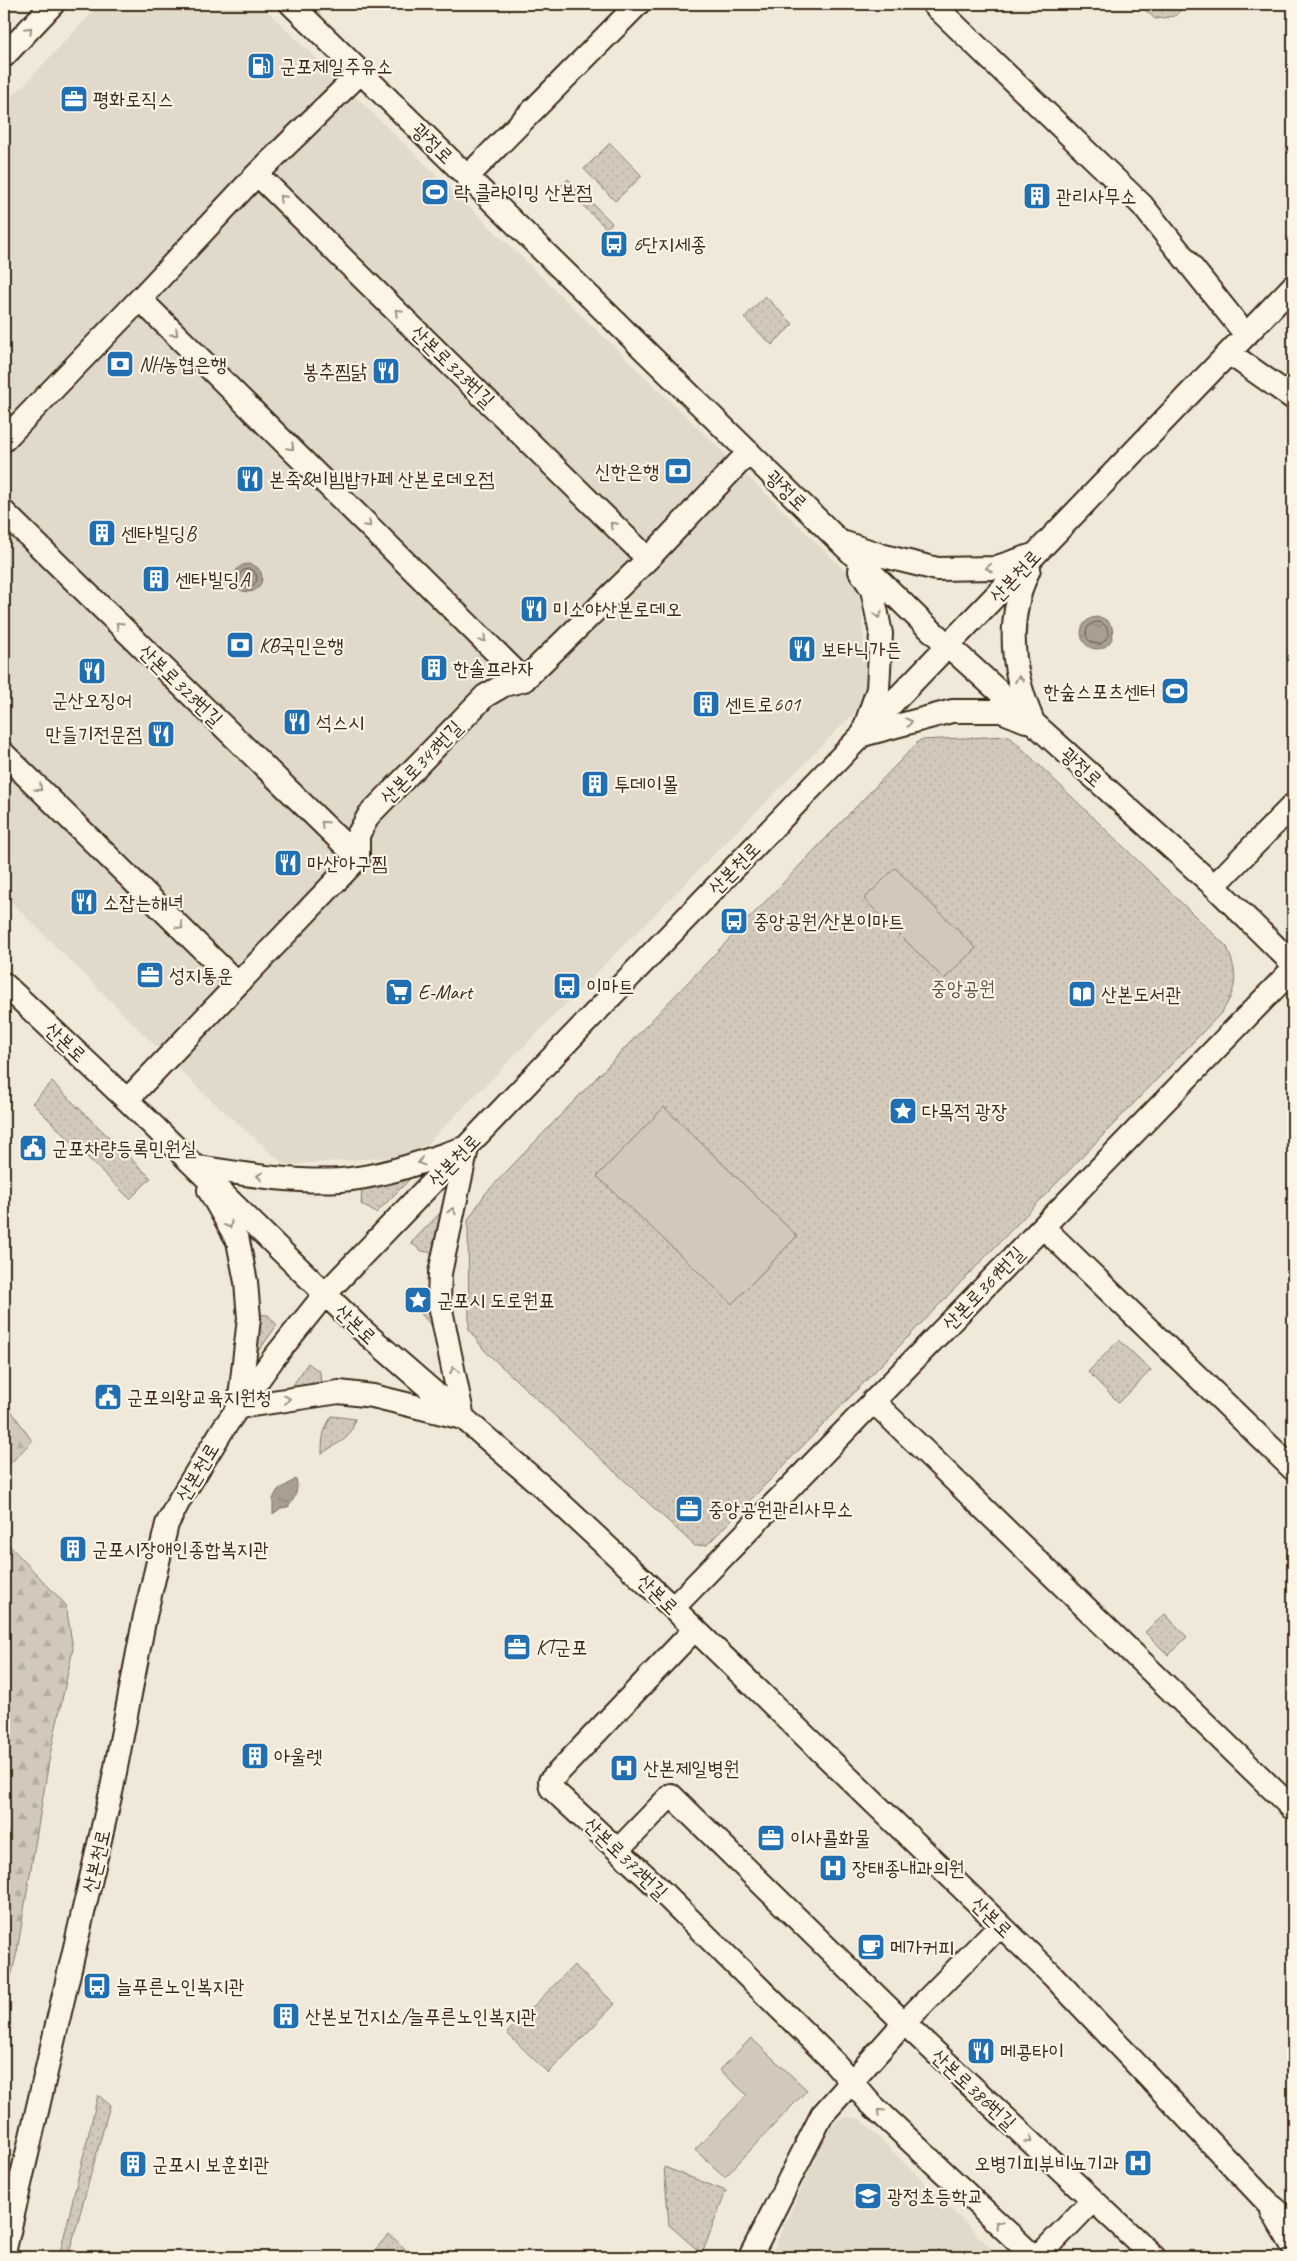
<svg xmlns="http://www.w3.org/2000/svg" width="1297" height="2261" viewBox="0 0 1297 2261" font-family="Caveat,'Poor Story',sans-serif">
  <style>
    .built { fill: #e1d9c9 }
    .green { fill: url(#green-dots); stroke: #867a6c }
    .forest { fill: url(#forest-firs); stroke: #867a6c }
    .pitch { fill: #d2c9ba; stroke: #867a6c }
    .water { fill: url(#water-ripples); stroke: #7e7163 }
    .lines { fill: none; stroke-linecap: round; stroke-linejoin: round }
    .shore { stroke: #67594c; stroke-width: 1 }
    .minor-casing { stroke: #3b2a1e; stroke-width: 26 }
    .minor { stroke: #fcf5e5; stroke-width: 22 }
    .oneway { stroke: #9c9082 }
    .labels { text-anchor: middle; stroke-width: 4.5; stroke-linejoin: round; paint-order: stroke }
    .poi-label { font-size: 20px; fill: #3b2a1e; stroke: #fcf5e5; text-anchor: start }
    .street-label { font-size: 20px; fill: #3b2a1e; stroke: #fcf5e5 }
    .park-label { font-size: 20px; fill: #615245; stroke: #fcf5e5 }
  </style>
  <defs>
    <pattern id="green-dots" width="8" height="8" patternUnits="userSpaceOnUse" patternTransform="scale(1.25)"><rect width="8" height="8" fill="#d2c9ba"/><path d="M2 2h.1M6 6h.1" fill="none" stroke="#b5ad9f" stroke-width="1.8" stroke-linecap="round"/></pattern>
    <pattern id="forest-firs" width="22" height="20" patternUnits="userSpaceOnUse" patternTransform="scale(1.25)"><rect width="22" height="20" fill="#d2c9ba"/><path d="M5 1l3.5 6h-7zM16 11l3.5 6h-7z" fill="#b5ad9f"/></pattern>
    <pattern id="water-ripples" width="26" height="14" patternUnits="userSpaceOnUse" patternTransform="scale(1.25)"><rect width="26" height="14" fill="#aaa091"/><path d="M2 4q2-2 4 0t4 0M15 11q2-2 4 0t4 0" fill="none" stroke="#8c8376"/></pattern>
  </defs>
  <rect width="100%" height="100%" fill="#f0e9d9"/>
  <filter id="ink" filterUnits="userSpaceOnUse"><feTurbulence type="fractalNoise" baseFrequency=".02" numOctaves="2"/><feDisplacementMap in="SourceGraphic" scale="10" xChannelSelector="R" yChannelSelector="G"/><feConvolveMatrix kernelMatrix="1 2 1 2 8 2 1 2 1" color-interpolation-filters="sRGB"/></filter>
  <g filter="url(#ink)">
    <path class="built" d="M100 4H260L860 585 868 699 427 1144 403 1156 285 1165 202 1092 4 895V106Z
      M848 2117 860 2119 1000 2257H770L826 2134 837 2120Z"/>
    <path class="green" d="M1139 4H1186L1175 16 1155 19Z
      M610 143 642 176 615 201 584 169Z
      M568 179 612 223 606 228 562 185Z
      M765 296 793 324 772 345 744 318Z
      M1009 736 1227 947C1238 975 1238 987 1222 1012L707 1545 695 1546 486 1352 469 1330 468 1220 485 1194 920 740Z
      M52 1082 151 1178 130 1199 32 1103Z
      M412 1177 376 1213 361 1204 362 1187Z
      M442 1211 433 1253 422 1251 411 1243Z
      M431 1293 438 1333 410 1301 419 1294Z
      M256 1314 268 1315 277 1325 255 1356Z
      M1119 1340 1151 1370 1119 1403 1088 1372Z
      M308 1363 320 1372 321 1386 289 1391Z
      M332 1416 355 1419C350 1443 339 1440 322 1454 322 1438 323 1429 332 1416Z
      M1165 1614 1187 1637 1168 1655 1145 1632Z
      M574 1965 615 2004 548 2073 507 2033Z
      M98 2095 110 2105 68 2257H59Z
      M664 2167 726 2191 702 2254 669 2225Z
      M389 2234 414 2257H368Z"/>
    <path class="forest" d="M4 1400 32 1441 4 1470Z
      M4 1540 66 1605 73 1649 50 1755 17 1952 4 2005Z"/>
    <path class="pitch" d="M895 868 976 948 944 979 864 899Z
      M664 1107 797 1236 732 1304 597 1176Z
      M751 2038 807 2090 725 2177 695 2150 747 2095 720 2070Z"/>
    <path class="water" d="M234 578a14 14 0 1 1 28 0a14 14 0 1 1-28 0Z
      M1081 633a16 16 0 1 1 32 0a16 16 0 1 1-32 0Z
      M296 1479C299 1489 295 1499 288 1507L281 1508 273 1514V1499L277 1491Z"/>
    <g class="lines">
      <path class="shore" d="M239 578a9 9 0 1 1 18 0a9 9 0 1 1-18 0Z
        M1086 633a11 11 0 1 1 22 0a11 11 0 1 1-22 0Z"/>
      <defs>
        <path id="minor" d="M291 4 922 622 1214 886 1293 964
          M933 4 1142 205 1246 335
          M4 56 53 4
          M257 174 648 559
          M467 177 638 4
          M140 299 524 680
          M1229 353 1293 398
          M4 440 140 299 257 174 360 73
          M4 512 358 858
          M845 543 884 556 937 569 994 568 1033 555
          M1029 569C1006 618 1011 670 1032 719
          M860 571 872 589 881 634 878 689 865 727
          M863 735 952 711H1001L1026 721
          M4 754 237 983
          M358 858V835L369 815 485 696 504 685 524 680 648 559 749 452
          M1214 886 1293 805
          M4 984 127 1100 361 1329 544 1488 673 1608 1053 1976 1267 2202 1293 2223
          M127 1100 358 858
          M197 1167C244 1174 293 1183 341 1180 383 1177 424 1161 464 1148
          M209 1190 238 1241 246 1282 249 1318 239 1407 339 1392 373 1396 463 1418 439 1300 440 1273 467 1148
          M1043 1227 1293 1469
          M873 1401 1293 1809
          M673 1608 1293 969
          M695 1629 550 1781 551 1788 650 1880 834 2062 869 2102 1034 2257
          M618 1850 671 1795 904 2023 1154 2257
          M1272 2211 1293 2247
          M4 2253 112 1788 145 1616 167 1524 180 1499 223 1429 273 1359 325 1294 1293 286
          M750 2257 822 2115 904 2023 1000 1925
          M1038 2257 1093 2200"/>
      </defs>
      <use href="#minor" class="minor-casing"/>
      <use href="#minor" class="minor"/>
    </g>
    <defs><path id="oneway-chevron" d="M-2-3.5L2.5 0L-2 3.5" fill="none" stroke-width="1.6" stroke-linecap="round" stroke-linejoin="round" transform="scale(1.25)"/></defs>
    <g class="oneway">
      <use href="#oneway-chevron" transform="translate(29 30) rotate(-46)"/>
      <use href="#oneway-chevron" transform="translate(282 198) rotate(-135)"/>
      <use href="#oneway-chevron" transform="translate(398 312) rotate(-135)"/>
      <use href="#oneway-chevron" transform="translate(175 333) rotate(44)"/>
      <use href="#oneway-chevron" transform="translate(291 447) rotate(45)"/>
      <use href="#oneway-chevron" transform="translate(368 524) rotate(45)"/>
      <use href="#oneway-chevron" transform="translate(613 525) rotate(-135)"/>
      <use href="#oneway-chevron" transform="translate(989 568) rotate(175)"/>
      <use href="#oneway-chevron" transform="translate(878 615) rotate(79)"/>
      <use href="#oneway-chevron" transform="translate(119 625) rotate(-136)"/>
      <use href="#oneway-chevron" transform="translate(483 639) rotate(45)"/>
      <use href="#oneway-chevron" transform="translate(1019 679) rotate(-100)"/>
      <use href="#oneway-chevron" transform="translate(909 722) rotate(-15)"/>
      <use href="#oneway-chevron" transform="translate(39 788) rotate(44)"/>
      <use href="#oneway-chevron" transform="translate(324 824) rotate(-136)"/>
      <use href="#oneway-chevron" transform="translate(180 926) rotate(44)"/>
      <use href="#oneway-chevron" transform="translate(421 1162) rotate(162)"/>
      <use href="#oneway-chevron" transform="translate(260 1176) rotate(-172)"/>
      <use href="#oneway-chevron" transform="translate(452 1211) rotate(-77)"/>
      <use href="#oneway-chevron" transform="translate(229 1225) rotate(61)"/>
      <use href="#oneway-chevron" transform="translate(454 1370) rotate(-101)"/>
      <use href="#oneway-chevron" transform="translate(287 1399) rotate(-9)"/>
      <use href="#oneway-chevron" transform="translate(880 2112) rotate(-137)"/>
      <use href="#oneway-chevron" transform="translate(1029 2140) rotate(43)"/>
      <use href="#oneway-chevron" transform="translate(998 2224) rotate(-137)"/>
    </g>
  </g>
  <defs>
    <symbol id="fuel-square" viewBox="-11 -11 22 22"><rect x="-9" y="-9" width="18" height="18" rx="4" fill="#1f6fb2" stroke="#fcf5e5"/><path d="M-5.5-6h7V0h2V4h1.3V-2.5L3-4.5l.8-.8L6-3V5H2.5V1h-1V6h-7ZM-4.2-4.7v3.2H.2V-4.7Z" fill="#fff"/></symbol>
    <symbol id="office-square" viewBox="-11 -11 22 22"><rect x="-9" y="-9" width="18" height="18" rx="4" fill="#1f6fb2" stroke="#fcf5e5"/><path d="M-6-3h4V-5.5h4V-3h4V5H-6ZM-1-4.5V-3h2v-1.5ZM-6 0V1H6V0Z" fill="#fff"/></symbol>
    <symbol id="stadium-square" viewBox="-11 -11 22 22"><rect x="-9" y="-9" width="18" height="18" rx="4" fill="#1f6fb2" stroke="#fcf5e5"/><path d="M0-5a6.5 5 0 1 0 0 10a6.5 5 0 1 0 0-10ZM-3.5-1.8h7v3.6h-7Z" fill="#fff"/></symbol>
    <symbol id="building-square" viewBox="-11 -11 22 22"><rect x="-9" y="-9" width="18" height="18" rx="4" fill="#1f6fb2" stroke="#fcf5e5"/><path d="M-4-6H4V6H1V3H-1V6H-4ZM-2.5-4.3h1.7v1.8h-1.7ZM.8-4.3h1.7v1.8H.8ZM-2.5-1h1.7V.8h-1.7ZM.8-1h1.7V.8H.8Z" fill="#fff"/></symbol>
    <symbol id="bus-square" viewBox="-11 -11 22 22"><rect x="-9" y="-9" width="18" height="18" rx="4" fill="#1f6fb2" stroke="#fcf5e5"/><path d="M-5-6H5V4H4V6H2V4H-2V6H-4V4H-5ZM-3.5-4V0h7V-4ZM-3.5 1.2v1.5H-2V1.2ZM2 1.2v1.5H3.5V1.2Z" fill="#fff"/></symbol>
    <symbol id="bank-square" viewBox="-11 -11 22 22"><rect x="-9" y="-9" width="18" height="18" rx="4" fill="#1f6fb2" stroke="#fcf5e5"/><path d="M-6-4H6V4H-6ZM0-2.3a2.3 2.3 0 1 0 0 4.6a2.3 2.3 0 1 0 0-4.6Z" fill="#fff"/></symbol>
    <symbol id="restaurant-square" viewBox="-11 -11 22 22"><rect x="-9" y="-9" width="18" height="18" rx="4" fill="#1f6fb2" stroke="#fcf5e5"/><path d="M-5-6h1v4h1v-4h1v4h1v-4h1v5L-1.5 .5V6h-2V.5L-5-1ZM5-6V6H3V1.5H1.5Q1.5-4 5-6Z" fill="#fff"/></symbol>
    <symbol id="supermarket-square" viewBox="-11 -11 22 22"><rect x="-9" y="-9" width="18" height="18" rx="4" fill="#1f6fb2" stroke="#fcf5e5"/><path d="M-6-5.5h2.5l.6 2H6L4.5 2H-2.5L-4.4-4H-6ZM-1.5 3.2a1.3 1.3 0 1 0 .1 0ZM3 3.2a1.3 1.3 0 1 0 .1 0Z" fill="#fff"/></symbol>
    <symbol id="library-square" viewBox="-11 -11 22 22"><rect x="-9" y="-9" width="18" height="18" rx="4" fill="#1f6fb2" stroke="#fcf5e5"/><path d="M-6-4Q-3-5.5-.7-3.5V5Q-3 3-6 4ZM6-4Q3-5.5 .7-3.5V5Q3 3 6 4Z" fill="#fff"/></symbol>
    <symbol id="sight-square" viewBox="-11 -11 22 22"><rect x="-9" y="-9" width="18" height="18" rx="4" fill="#1f6fb2" stroke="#fcf5e5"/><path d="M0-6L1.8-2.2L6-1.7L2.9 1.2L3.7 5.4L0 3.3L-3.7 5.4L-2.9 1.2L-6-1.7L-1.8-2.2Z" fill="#fff"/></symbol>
    <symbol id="civic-square" viewBox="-11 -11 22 22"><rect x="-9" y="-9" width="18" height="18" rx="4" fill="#1f6fb2" stroke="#fcf5e5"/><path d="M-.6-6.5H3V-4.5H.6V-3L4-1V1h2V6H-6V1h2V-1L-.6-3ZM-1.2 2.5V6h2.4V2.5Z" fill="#fff"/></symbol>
    <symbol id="hospital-square" viewBox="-11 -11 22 22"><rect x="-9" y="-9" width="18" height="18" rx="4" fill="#1f6fb2" stroke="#fcf5e5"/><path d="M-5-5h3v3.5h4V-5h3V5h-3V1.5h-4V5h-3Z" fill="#fff"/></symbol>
    <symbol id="cafe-square" viewBox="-11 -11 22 22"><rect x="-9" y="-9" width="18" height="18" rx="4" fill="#1f6fb2" stroke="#fcf5e5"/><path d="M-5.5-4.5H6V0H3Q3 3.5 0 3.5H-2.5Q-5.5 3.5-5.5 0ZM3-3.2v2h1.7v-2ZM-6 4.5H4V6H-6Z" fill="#fff"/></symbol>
    <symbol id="school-square" viewBox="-11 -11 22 22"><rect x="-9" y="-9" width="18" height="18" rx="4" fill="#1f6fb2" stroke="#fcf5e5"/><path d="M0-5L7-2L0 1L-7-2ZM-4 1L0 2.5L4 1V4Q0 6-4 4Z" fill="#fff"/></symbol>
  </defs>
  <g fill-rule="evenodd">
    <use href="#fuel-square" x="245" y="50" width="32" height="32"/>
    <use href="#office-square" x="58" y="83" width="32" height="32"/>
    <use href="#stadium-square" x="419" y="176" width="32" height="32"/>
    <use href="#building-square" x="1021" y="180" width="32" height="32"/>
    <use href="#bus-square" x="598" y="228" width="32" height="32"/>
    <use href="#bank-square" x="104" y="348" width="32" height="32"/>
    <use href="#restaurant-square" x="370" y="355" width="32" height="32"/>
    <use href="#bank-square" x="662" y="455" width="32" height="32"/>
    <use href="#restaurant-square" x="234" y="463" width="32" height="32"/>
    <use href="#building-square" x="86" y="517" width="32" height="32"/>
    <use href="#building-square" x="140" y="563" width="32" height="32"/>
    <use href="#restaurant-square" x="518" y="593" width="32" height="32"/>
    <use href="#bank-square" x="224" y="629" width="32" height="32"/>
    <use href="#restaurant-square" x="786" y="633" width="32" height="32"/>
    <use href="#building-square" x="418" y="652" width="32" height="32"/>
    <use href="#restaurant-square" x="76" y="655" width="32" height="32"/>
    <use href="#stadium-square" x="1159" y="675" width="32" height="32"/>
    <use href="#building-square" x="690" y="688" width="32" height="32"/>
    <use href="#restaurant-square" x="281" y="706" width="32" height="32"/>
    <use href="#restaurant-square" x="145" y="718" width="32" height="32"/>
    <use href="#building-square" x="579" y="768" width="32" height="32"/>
    <use href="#restaurant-square" x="272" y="847" width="32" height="32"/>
    <use href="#restaurant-square" x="68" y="886" width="32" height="32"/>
    <use href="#bus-square" x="718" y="905" width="32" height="32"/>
    <use href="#office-square" x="134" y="959" width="32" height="32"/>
    <use href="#bus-square" x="551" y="970" width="32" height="32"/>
    <use href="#supermarket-square" x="383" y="976" width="32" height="32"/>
    <use href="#library-square" x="1066" y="978" width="32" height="32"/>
    <use href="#sight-square" x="887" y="1095" width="32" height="32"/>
    <use href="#civic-square" x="17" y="1132" width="32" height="32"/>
    <use href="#sight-square" x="402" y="1284" width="32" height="32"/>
    <use href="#civic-square" x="92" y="1381" width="32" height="32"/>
    <use href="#office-square" x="673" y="1493" width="32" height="32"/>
    <use href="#building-square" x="57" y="1533" width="32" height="32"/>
    <use href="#office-square" x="501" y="1631" width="32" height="32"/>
    <use href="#building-square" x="239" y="1740" width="32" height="32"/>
    <use href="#hospital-square" x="608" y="1752" width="32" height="32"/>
    <use href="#office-square" x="755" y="1822" width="32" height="32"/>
    <use href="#hospital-square" x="817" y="1852" width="32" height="32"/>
    <use href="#cafe-square" x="855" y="1931" width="32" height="32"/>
    <use href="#bus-square" x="81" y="1970" width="32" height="32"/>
    <use href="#building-square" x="270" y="2000" width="32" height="32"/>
    <use href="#restaurant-square" x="965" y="2035" width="32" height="32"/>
    <use href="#hospital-square" x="1122" y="2147" width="32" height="32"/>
    <use href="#building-square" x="117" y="2148" width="32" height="32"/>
    <use href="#school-square" x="852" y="2180" width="32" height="32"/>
  </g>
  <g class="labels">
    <g class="poi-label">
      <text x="280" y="73">군포제일주유소</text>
      <text x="93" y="106">평화로직스</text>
      <text x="454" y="199">락 클라이밍 산본점</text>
      <text x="1056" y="203">관리사무소</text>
      <text x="633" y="251">6단지세종</text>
      <text x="139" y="371">NH농협은행</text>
      <text x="367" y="378" text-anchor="end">봉추찜닭</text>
      <text x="659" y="478" text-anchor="end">신한은행</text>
      <text x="269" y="486">본죽&amp;비빔밥카페 산본로데오점</text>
      <text x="121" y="540">센타빌딩B</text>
      <text x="175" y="586">센타빌딩A</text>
      <text x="553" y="616">미소야산본로데오</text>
      <text x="259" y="652">KB국민은행</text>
      <text x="821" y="656">보타닉가든</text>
      <text x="453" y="675">한솔프라자</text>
      <text x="1156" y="698" text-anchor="end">한숲스포츠센터</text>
      <text x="92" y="707" text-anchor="middle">군산오징어</text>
      <text x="725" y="711">센트로601</text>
      <text x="316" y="729">석스시</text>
      <text x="142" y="741" text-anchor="end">만들기전문점</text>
      <text x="614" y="791">투데이몰</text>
      <text x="307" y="870">마산아구찜</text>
      <text x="103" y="909">소잡는해녀</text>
      <text x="753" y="928">중앙공원/산본이마트</text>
      <text x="169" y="982">성지통운</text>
      <text x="586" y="993">이마트</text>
      <text x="418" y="999">E-Mart</text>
      <text x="1101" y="1001">산본도서관</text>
      <text x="922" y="1118">다목적 광장</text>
      <text x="52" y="1155">군포차량등록민원실</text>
      <text x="437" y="1307">군포시 도로원표</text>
      <text x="127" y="1404">군포의왕교육지원청</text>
      <text x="708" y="1516">중앙공원관리사무소</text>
      <text x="92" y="1556">군포시장애인종합복지관</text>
      <text x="536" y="1654">KT군포</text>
      <text x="274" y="1763">아울렛</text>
      <text x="643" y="1775">산본제일병원</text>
      <text x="790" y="1845">이사콜화물</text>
      <text x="852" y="1875">장태종내과의원</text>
      <text x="890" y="1954">메가커피</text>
      <text x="116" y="1993">늘푸른노인복지관</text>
      <text x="305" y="2023">산본보건지소/늘푸른노인복지관</text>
      <text x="1000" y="2058">메콩타이</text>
      <text x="1119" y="2170" text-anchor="end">오병기피부비뇨기과</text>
      <text x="152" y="2171">군포시 보훈회관</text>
      <text x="887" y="2203">광정초등학교</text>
    </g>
    <g class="street-label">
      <text transform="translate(433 143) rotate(44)" y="7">광정로</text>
      <text transform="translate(453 366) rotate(44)" y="7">산본로323번길</text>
      <text transform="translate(787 490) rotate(44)" y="7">광정로</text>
      <text transform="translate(1015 576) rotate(-47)" y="7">산본천로</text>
      <text transform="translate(181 685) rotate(44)" y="7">산본로323번길</text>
      <text transform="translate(421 762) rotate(-46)" y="7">산본로343번길</text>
      <text transform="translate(1082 767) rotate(42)" y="7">광정로</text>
      <text transform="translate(734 868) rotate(-46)" y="7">산본천로</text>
      <text transform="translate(66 1042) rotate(43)" y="7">산본로</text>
      <text transform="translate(454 1160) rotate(-46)" y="7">산본천로</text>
      <text transform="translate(983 1288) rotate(-46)" y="7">산본로369번길</text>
      <text transform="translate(356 1324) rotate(43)" y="7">산본로</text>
      <text transform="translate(197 1472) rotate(-59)" y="7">산본천로</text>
      <text transform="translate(658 1594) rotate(44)" y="7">산본로</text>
      <text transform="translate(626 1858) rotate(44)" y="7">산본로372번길</text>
      <text transform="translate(96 1861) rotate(-77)" y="7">산본천로</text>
      <text transform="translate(992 1917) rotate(44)" y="7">산본로</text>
      <text transform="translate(974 2089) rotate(43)" y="7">산본로386번길</text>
    </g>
    <g class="park-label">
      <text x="963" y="995">중앙공원</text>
    </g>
  </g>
  <rect width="1297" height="2261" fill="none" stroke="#fcf5e5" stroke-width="20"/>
  <rect x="10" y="10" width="1277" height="2241" fill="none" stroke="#3b2a1e" stroke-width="2" filter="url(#ink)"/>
</svg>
